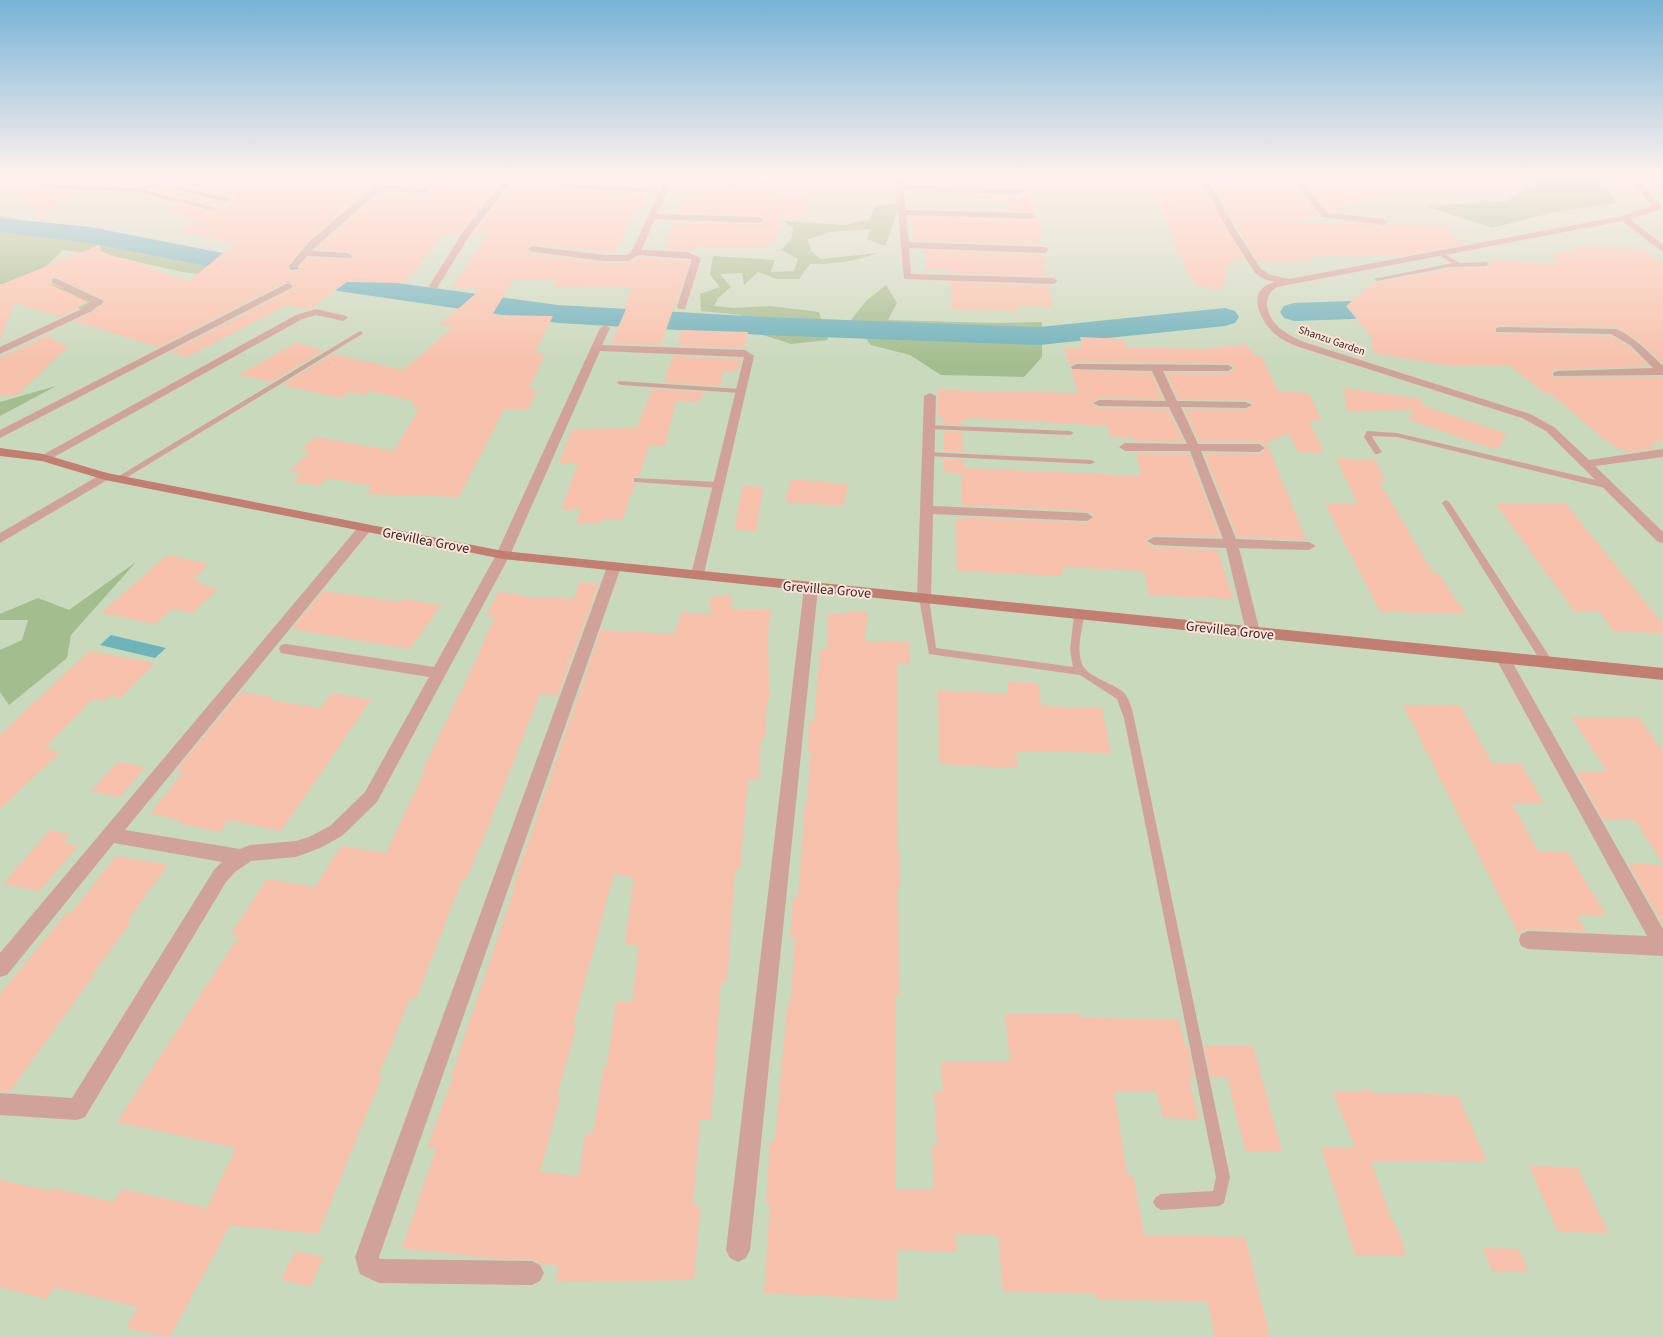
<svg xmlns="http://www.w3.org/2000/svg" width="1663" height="1337" viewBox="0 0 1663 1337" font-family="'Source Sans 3',sans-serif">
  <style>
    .green { fill: #c9d9bc }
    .forest { fill: #a4bd8e }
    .water { fill: #6eb2ba }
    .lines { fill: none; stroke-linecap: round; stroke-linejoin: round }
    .river { fill: #6eb2ba; fill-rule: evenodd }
    .building { fill: #f7c1ab; fill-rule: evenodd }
    .lane { fill: #d1a298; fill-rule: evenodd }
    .street { fill: #d1a298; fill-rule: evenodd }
    .secondary { fill: #c27e70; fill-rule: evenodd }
    .labels { text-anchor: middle; stroke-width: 4; stroke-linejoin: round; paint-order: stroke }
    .far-street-label { font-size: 11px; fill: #362924; stroke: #fee3d9 }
    .street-label { font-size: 14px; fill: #362924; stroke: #fee3d9 }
  </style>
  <rect width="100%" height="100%" fill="#fee3d9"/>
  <path class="green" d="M0 176H1663V1337H0Z"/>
  <path class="forest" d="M1510 176H1601L1616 203 1555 212 1492 228 1426 206 1506 201 1534 183Z
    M898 204 896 216 885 246 867 239 871 229 830 232 808 239 811 251 821 259 877 253C855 262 834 264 810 264L799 279H777L758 272 744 285 742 273 720 274 731 287 718 298 714 306 734 308 770 306 819 312 828 340 791 344 763 335 741 315 701 311 700 294 720 287 710 275 713 256 775 260 771 272 794 271 798 259 781 250 792 238 793 227 783 221 846 225 870 219 875 206Z
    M0 216 46 224 93 229 200 249 217 276 182 272 121 258 63 250 34 278 107 304 81 309 0 284Z
    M886 285 897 303 888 320 996 323 1042 322V357L1024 377 941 375 910 355 871 345 851 320 866 301Z
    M56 386 0 416V402Z
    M136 562 71 635 67 658 9 705 0 692V650L22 640 28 620H0V614L38 598 69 610Z"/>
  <path class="water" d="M111 635 166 648 155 658 100 645Z"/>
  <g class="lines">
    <path class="river" d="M0 218 90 227 324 273 558 305 764 317 1039 327 1225 308 1235 311 1239 317 1235 323 1225 326 1039 345 764 335 558 323 324 289 90 243 0 232Z
      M1410 299 1420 302 1424 308 1420 314 1410 317 1294 321 1284 318 1280 312 1284 306 1294 303Z"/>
  </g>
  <path class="building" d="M46 176H98L86 184 42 182 37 184 36 187 42 190 75 193 39 216 20 192Z
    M135 176H159L134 186Z
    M178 176H383L307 242 288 265 291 270 298 269 308 258 353 259 354 256 348 251 316 249 380 193 425 195 431 192 425 187 388 184 397 176H421L452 185 459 176H504L460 233H444L404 283 347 282 310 309 287 305 187 357 171 352 292 290 294 284 287 281 158 347 74 321 93 312 106 300 54 276 50 278 51 285 89 302 60 317 15 303 0 339V285L99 245 101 251 122 259 124 258 188 282 235 243 178 231 199 221 165 210 179 204 214 213 220 210 218 207 191 200 196 198 152 189ZM175 184 227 196 233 201 227 204 175 192 173 186Z
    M517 176H610L607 182 609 184 563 182 557 187 563 190 650 194 645 205H641L640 210 634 209 615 253 532 244 526 249 532 254 605 263H629L638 257 690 261 661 345 611 343 626 309H624L632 288 553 287 556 280 514 279 492 315 553 316 534 354H545L529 389 537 390 529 409H504L459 497 367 494 372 486 328 478 319 486 293 481 302 473 289 471 310 452 301 449 316 437 394 451 419 408H411L415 401 369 391 364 395 349 392 341 398 282 385 333 354 403 370 454 327 439 325 481 289 452 288 489 233H474Z
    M619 176H652L651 179H657L653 187 614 184Z
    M704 176H729L726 187 731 190 738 187 741 176H776L771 194 808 195 804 215H781L778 235H776L774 242H769L767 248 694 247 693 252 687 250 664 249 674 222 760 225 765 222V218L760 215 678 213 685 193H695Z
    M1146 176H1188L1190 179H1198L1245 260H1230L1233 265H1223L1227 272 1221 290 1197 286 1184 266H1186L1173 241H1176L1147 184H1151Z
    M1235 176H1288L1318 215 1291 223 1362 224 1384 227 1388 224 1445 225 1464 244 1404 255H1308L1313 262 1258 261 1239 231 1210 180H1238Z
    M1301 176H1427L1428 181 1330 211Z
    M1025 194H1030L1036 215 1031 211H1009L1006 196H1020Z
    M1037 216 1042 235H1039L1041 245 913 240 911 217 1031 221Z
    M1573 247 1645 249 1663 265V363L1636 339 1616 327 1500 325 1495 327V333L1610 336 1629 346 1649 366 1558 369 1552 371 1551 375 1554 378 1663 377V440L1651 444 1656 448 1629 452 1618 448 1605 440 1550 393 1546 394 1510 366 1445 365 1373 353 1372 338 1346 306 1371 285 1385 281 1450 269 1486 268 1491 265 1488 261 1560 264 1549 253H1560L1557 251 1578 252Z
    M925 250 1043 255 1045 276 949 273 948 270H925Z
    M950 282 1048 286 1053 307 1018 306V311L952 309Z
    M682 330 748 332 744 348 677 346Z
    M47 336 68 347 17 395H0V358Z
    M1080 337 1124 339 1126 347 1202 349 1248 344V349H1253L1254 356H1261L1278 391 1309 393 1322 421 1309 420 1324 453 1298 452 1288 433 1267 443 1306 540 1237 537 1204 453 1259 454 1267 447 1259 442H1199L1184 409 1246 410 1254 404 1246 400 1178 399 1166 373H1228L1234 370V366L1228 363 1076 362 1070 366 1064 348H1082Z
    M297 342 323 351 271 382 239 375Z
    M673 356 741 359 738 372H723L720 386 664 382Z
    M1071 370 1151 373 1163 399 1099 398 1091 404 1099 408 1168 409 1184 442 1133 441 1132 438 1110 437 1108 426 972 418V419H961L962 425 943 424V418H938V390L1078 393Z
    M1344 388 1421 399V405L1507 434 1497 450 1409 420 1413 410 1347 411Z
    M652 389 703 392 700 402 676 401 665 446H649L639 476 633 477 632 482 636 484 630 496 623 520H601L600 524 576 523 581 510H561L578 464 559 463 572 429 637 428Z
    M943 431 962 432 963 452 944 451Z
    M1136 453H1189L1220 537 1154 535 1145 542 1154 547 1218 550 1233 599 1149 595 1144 571 1062 567 1063 576 957 571 956 520H962V517L1087 523 1095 516 1087 511 962 505 961 473 944 472V459L964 460V468L1141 476Z
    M1336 458 1375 460 1386 482 1379 481 1401 519 1434 574H1439L1466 614 1380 612 1325 504H1358Z
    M791 479 848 484 844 506 785 502Z
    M743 486 763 487 756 531 734 530Z
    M1495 503 1566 504 1663 624V633L1614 632 1599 611H1574Z
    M167 555 209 564 193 580 204 582 201 585 217 589 192 613 172 609 156 624 101 613Z
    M580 582 599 583 558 695 540 694 488 827 466 880H462L416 999 410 998 379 1075 382 1076 318 1234 230 1225 170 1337 126 1328 138 1307 54 1287 47 1299 0 1287V1180L50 1191 52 1188 114 1202 122 1189 207 1208 236 1148 117 1122 239 936 230 935 267 879 315 887 341 846 386 853 425 771H422L481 649H480L495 617 486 616 498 592 517 594 516 596 573 599Z
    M323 591 399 602 401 599 441 605 410 649 292 629Z
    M731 595 732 610H771L768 632 769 699H767L765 738H761L759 779H748L740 870H735L727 982H721L711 1120H700L693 1206H700L694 1280 556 1282 558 1265 541 1264 532 1259H497L402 1248 436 1148H427L453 1077H451L515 887H513L601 630 674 634 682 612 711 615 710 597ZM614 874 634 878 625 944 639 946 632 1002H616L607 1065H604L593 1134H585L579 1176 540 1172 561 1095H557L577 1025H573Z
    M847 611 868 612 865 641 909 642 910 664H897L898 851H900V888H898L899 996 896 995 895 1189H934L932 1145H937L934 1091H943L941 1061H1010L1005 1014H1080V1018L1179 1019 1185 1046H1188L1194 1078H1189L1199 1119 1163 1118 1157 1092 1114 1091 1127 1175H1133L1144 1235 1245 1237 1270 1337H1215L1207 1301 1097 1300 1096 1293 1003 1292 998 1235 956 1234 957 1252 897 1250V1300L764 1293 770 1203H766L770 1141H775L787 1006 790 1007 795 938H790L793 897H798L805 802H807L811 751H808L809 721H814L820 649 827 650 828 614H847Z
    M89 651 155 663 121 698 110 696 104 701 93 699 45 748 60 752 0 809V735Z
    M1007 682 1038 683 1041 706 1102 708 1111 753 1016 751 1018 768 939 764 938 690 1008 694Z
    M241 692 272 697 270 700 320 708 332 693 371 700 281 831 228 820 220 832 178 823 181 820 150 814 182 773 177 769Z
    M1403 705 1460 706 1492 763 1521 764 1544 804 1512 803 1538 851H1567L1606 915H1577L1586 932 1528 929 1518 933Z
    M1571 717 1639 718 1663 752V864L1634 819H1603L1576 771 1608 772Z
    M118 762 145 767 120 797 91 791Z
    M50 830 70 835 63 843 78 846 40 891 3 884Z
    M116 856 168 865 127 921 131 922 92 975H94L9 1092 0 1091V994L68 911 72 912Z
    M1628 863 1663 865V924L1654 909Z
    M1204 1046H1253L1282 1152H1246L1227 1078H1211Z
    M1371 1090 1373 1093 1458 1095 1487 1162 1371 1161 1391 1219H1393L1407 1256 1355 1255 1321 1147H1355L1333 1092Z
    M1529 1166 1577 1167 1609 1233 1558 1232Z
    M1483 1248 1519 1249 1529 1272H1492Z
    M295 1251 324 1257 310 1287 281 1280Z"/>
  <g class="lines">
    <path class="lane" d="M612 176H617L612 184 609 182Z
      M1437 252H1441L1460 263 1486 262 1489 264 1486 266 1450 267 1377 281 1374 279 1452 263 1437 254Z
      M360 331 363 333 362 334 121 481H118L114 479Z
      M618 381 740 389 744 391 740 393 621 385 617 383Z
      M927 425 1070 431 1074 433 1070 435 930 429 926 427Z
      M1367 431 1397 433 1609 483 1613 486 1609 489 1397 437 1373 436 1372 437 1382 452 1378 454H1375L1364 437Z
      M926 452 1091 460 1095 462 1091 464 929 456 925 454Z
      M634 478 718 482 722 485 718 488 637 482H634Z
      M1446 500 1450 503 1551 659 1552 662 1551 665H1543L1442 503Z
      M924 595 929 598 936 648 1073 667 1070 650 1074 615 1079 612 1082 613 1084 615C1082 630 1077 647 1081 661 1086 679 1112 681 1124 693 1130 699 1132 710 1134 718L1230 1177 1224 1203 1219 1206 1161 1210 1156 1207 1153 1202 1156 1197 1161 1194 1213 1191 1216 1177 1124 718 1117 699 1080 675 929 654 919 598Z"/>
    <path class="street" d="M164 176H176L146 190 218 209 214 211 136 192 42 188 38 186 42 184 133 188 145 185Z
      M386 176H395L384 186 425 189 429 191 425 193 379 191 311 251 348 253 352 256 351 258 307 256 297 268H291L289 266 308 243Z
      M507 176H515L470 235 437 288H431L429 286 463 232Z
      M666 176H674L657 214 760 217 764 220 760 223 655 219 641 250 687 252 701 258 685 309H679L677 307 692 259 638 255 629 261H605L532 252 528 249 532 246 605 255H627L632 251 658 195 650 192 563 188 559 186 563 184 651 188 660 190Z
      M731 176H739L736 186 732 188 728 186Z
      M895 176H903L904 186 1020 190 1024 192 1020 194 904 191 906 210 1031 213 1035 216 1031 219 906 215 909 242 1045 247 1049 250 1045 253 909 248 911 274 1053 278 1058 281 1053 284 904 279Z
      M1198 176H1206L1237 232 1261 269 1271 275 1289 279 1622 216 1652 206 1626 176H1635L1661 205 1659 210 1630 219 1663 245V252L1622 221 1277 287C1258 299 1269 322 1285 332 1292 337 1299 340 1307 343L1530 414 1554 427 1589 460 1663 449V457L1595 466 1663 532V543L1658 542 1546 431 1522 418 1299 347C1291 344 1282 340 1275 334 1259 320 1245 289 1275 282L1264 279 1255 273 1229 232Z
      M1290 176H1298L1328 213 1384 219 1388 222 1384 225 1322 217Z
      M175 186 227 198 231 200 227 202 175 190Z
      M55 278 104 301 92 311 0 354V347L86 307 92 302 52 283V279Z
      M288 283 293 286 291 288 0 438V430Z
      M316 309 346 316 348 318 343 321 316 315 302 319 47 461H39L37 458 296 315Z
      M605 325 610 328 602 345 745 350 754 356 703 578H693L691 575 744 357 600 351 510 555 377 802 342 836 320 848 296 857 251 861 235 872 226 882 85 1117 77 1120 0 1115V1093L72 1098 214 870 222 862 114 843 7 975 0 977V953L360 525 365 524 371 528 370 531 125 830 240 849 250 845 296 841 309 837 330 826 365 792 429 677 286 654 281 653 279 649 281 645 286 644 434 667 496 555 600 328Z
      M1500 327 1616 329C1635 337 1648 352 1663 366V375L1554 376 1553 374 1554 372 1558 371 1653 368 1630 345 1611 334 1496 332V328Z
      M1076 364 1228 365 1233 368 1228 371H1163L1177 401 1246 402 1252 405 1246 408 1181 407 1198 444H1259L1265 448 1259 452 1201 451 1236 539 1309 542 1316 546 1309 550 1239 548 1260 632 1258 636 1253 637 1248 636 1246 632 1226 548 1154 545 1147 541 1154 537 1223 539 1190 451H1125L1119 447 1125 443 1187 444 1169 407 1099 406 1093 403 1099 400 1166 401 1152 371 1072 369 1071 367Z
      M930 393 936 396 933 506 1087 513 1093 517 1087 521 933 514 931 598 929 601H919L917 598 924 396Z
      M105 472 111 476 109 479 0 543V533Z
      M614 562 619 564 621 567 379 1257 380 1259 532 1261 540 1265 544 1273 540 1281 532 1285 379 1283 360 1274 355 1257 607 567 609 564Z
      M811 583 816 585 818 588 750 1250 746 1258 738 1262 730 1258 726 1250 804 588 806 585Z
      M1502 652 1507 653 1663 929V956L1528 949 1521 946 1519 940 1521 934 1528 931 1647 936 1495 657 1497 653Z"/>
    <path class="secondary" d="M0 448 43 454 107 473 503 551 1663 668V680L503 559 105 480 42 461 0 456Z"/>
  </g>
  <linearGradient id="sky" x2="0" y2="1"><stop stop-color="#77b3d6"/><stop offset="0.48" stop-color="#fff2ee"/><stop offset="1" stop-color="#fff2ee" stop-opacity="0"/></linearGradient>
  <rect width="1663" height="364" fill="url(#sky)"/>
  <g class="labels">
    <g class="far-street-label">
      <text transform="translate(1332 340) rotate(19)" y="4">Shanzu Garden</text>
    </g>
    <g class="street-label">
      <text transform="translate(426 540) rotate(11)" y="5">Grevillea Grove</text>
      <text transform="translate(827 589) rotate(5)" y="5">Grevillea Grove</text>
      <text transform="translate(1230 630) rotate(6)" y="5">Grevillea Grove</text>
    </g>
  </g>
</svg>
